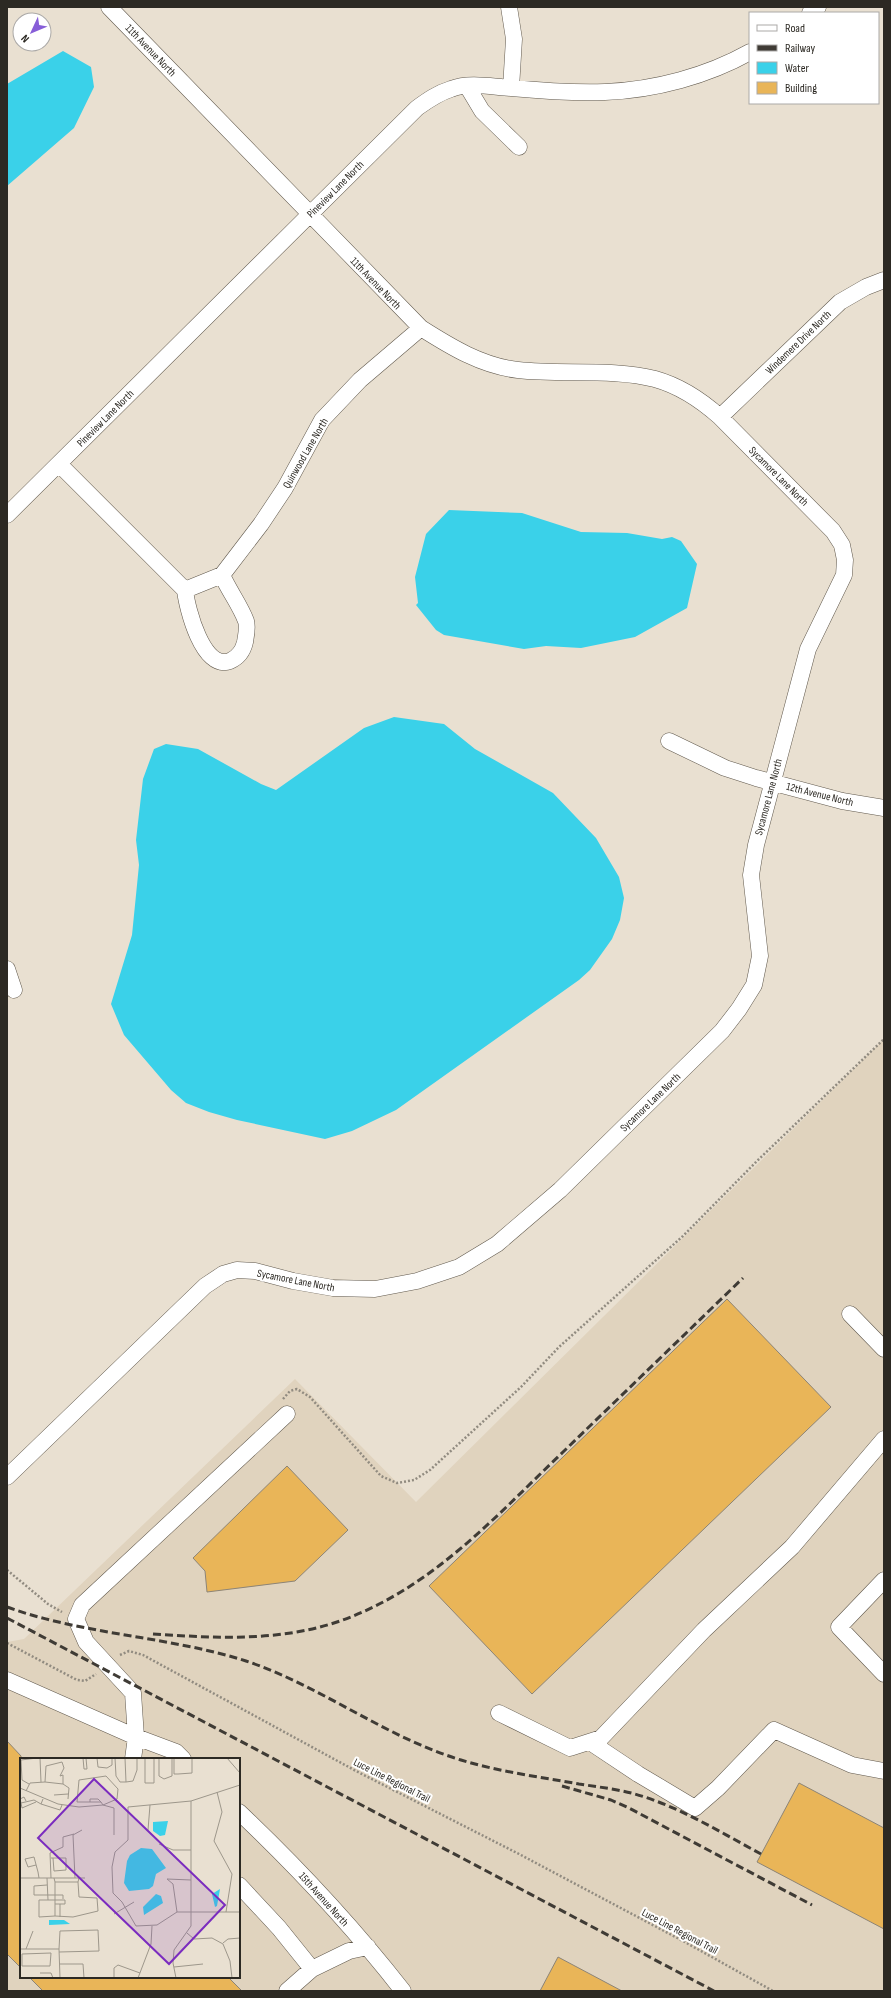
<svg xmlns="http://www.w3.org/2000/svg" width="891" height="1998" viewBox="0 0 891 1998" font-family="'Sofia Sans Condensed',sans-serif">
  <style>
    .built { fill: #e0d3be; fill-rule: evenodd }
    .water { fill: #3ad1e9 }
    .building { fill: #e9b558; stroke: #8c8477 }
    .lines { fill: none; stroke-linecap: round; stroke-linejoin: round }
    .minor-casing { stroke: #61594d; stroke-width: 17 }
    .path { stroke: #918b80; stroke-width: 2.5; stroke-dasharray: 2 2; stroke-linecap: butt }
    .minor { stroke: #fff; stroke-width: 16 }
    .rail { stroke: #3f3b35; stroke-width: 3; stroke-dasharray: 8 4; stroke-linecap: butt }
    .labels { text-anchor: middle; stroke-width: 4; stroke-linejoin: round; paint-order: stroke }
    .street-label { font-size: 11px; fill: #2c2923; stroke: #fff }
    .inset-road { fill: none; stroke: #9d978b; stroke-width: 1 }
    .view { fill: #7b2cbf; fill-opacity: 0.15; stroke: #7b2cbf; stroke-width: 2 }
    .inset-edge { fill: none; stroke: #2c2923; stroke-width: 2 }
  </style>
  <rect width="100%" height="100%" fill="#e9e0d1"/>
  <path class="built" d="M884 1039V1991H7V1642L24 1639 295 1379 416 1502ZM21 1759H239V1977H21Z"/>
  <path class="water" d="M63 51 91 67 94 87 74 128 7 186V84Z
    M449 510 522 513 581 532 627 533 662 539 672 537 681 541 697 564 687 608 635 637 581 648 546 646 524 649 444 635 436 630 416 605 418 603 415 577 426 534Z
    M394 717 444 724 475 749 553 793 596 838 619 877 624 898 620 920 612 939 590 970 579 980 396 1110 352 1131 325 1139 237 1120 209 1112 186 1103 171 1090 124 1035 111 1004 132 935 139 865 136 840 143 779 154 749 166 744 198 749 261 784 276 790 364 728Z"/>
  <path class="building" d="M727 1299 831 1407 532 1694 429 1586Z
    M287 1466 348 1530 295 1581 207 1592 205 1571 193 1558Z
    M7 1741 21 1756V1968L7 1954Z
    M799 1783 884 1828V1929L757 1862Z
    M558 1957 622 1991H540Z
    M29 1977H228L242 1991H43Z"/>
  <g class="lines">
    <defs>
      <path id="minor" d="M509 7 514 39 511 88
        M810 13 818 7
        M467 86 482 111 519 147
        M720 417 840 302 866 287 884 280
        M59 464 185 590C187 609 203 671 230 661 239 657 243 651 245 642 246 636 248 627 246 621 240 605 229 591 222 575
        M7 515 417 108C428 100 438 93 451 89 470 82 492 87 511 88 543 91 574 93 605 92 655 90 707 76 750 52
        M185 590 222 575 261 524 285 488 322 420 360 380 421 328
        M669 741 725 768 756 778 842 801 884 808
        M7 969 14 990
        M850 1314 884 1349
        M7 1477 205 1286 223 1274 237 1270 255 1271 293 1281 333 1288 375 1289 417 1281 459 1267 497 1244 560 1190 722 1031 739 1009 754 985 760 956 751 875 756 845 808 649 844 575 845 560 842 545 833 531 720 417C701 400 680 386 655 379 613 368 561 375 518 370 482 366 451 347 421 328L109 7
        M884 1580 839 1627 884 1674
        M7 1680 136 1737 133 1759
        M499 1713 570 1748 601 1738 704 1630 792 1547 884 1439
        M590 1742 638 1774 695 1808 718 1788 774 1730 852 1765 884 1771
        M183 1759 176 1752 136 1737 133 1693 86 1642 76 1619 82 1605 287 1414
        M239 1812C298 1868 353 1927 403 1991
        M239 1885 279 1928 312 1969 287 1991
        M312 1969 349 1951 368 1947"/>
    </defs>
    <use href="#minor" class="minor-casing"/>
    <path class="path" d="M283 1399 290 1391 297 1389 310 1397 381 1476 397 1483 414 1480 430 1470 521 1387 559 1347 683 1236 757 1161 884 1039
      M7 1570 48 1604 62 1612
      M7 1643 77 1680 85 1681 96 1674
      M120 1655 129 1651 143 1655 356 1771 519 1854 683 1941 773 1991"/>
    <use href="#minor" class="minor"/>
    <path class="rail" d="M7 1607C84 1635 168 1636 246 1661 321 1686 385 1737 461 1760 500 1772 540 1777 579 1784 598 1787 617 1789 635 1794 680 1807 720 1832 761 1854
      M7 1618 714 1991
      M153 1634C216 1638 279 1642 340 1621 431 1589 495 1517 563 1452 623 1394 683 1336 743 1278
      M562 1786 611 1800 629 1808 812 1905"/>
  </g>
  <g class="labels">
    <g class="street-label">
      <text transform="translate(151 50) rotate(46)" y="4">11th Avenue North</text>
      <text transform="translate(335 189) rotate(-45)" y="4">Pineview Lane North</text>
      <text transform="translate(376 283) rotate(46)" y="4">11th Avenue North</text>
      <text transform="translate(798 342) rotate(-44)" y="4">Windemere Drive North</text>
      <text transform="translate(105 418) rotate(-45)" y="4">Pineview Lane North</text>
      <text transform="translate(305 453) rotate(-60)" y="4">Quinwood Lane North</text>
      <text transform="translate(779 476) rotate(45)" y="4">Sycamore Lane North</text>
      <text transform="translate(820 794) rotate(14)" y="4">12th Avenue North</text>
      <text transform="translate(768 797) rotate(-75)" y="4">Sycamore Lane North</text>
      <text transform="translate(650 1102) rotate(-44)" y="4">Sycamore Lane North</text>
      <text transform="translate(296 1280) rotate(11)" y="4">Sycamore Lane North</text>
      <text transform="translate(392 1780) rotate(27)" y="4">Luce Line Regional Trail</text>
      <text transform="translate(324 1899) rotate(48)" y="4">15th Avenue North</text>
      <text transform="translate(680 1931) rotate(28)" y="4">Luce Line Regional Trail</text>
    </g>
  </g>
  <g transform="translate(20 1758)">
    <rect width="220" height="220" fill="#e9e0d1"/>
    <path d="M148 63 145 77 140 78 133 73V64ZM121 90 132 91 146 110 136 116 133 128 129 131 109 133 104 125 107 103 110 97ZM200 131 197 148 195 149 192 136ZM136 136 141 138 143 145 124 157 123 149ZM29 162H44L50 166 29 167Z" fill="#3ad1e9"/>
    <path class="inset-road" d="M20 0 21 24M63 0 64 11H67L66 0M77 0 78 9 87 10 92 7V0M95 0 96 18 100 24H106M105 0 106 24 113 23 117 12V0M125 0V25H134V0M139 0V18L144 21 152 18V0M154 0V16H158L172 15V0M207 0 220 15M86 18 98 31 97 41 83 47 81 44H57L59 22ZM9 26 2 22 1 2 17 0M43 26 49 30 48 41M220 27 171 43 108 49V82L95 94 92 109 93 135 102 144 116 168 137 167 157 154H220M0 30 38 46 59 49 83 47 94 50V77M6 33 10 25 25 24 26 8 42 4 44 10 40 18 43 17V26L25 24M197 34 202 54 194 83 212 116 206 154M34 37 48 36M16 44 2 50 1 45 14 42 21 46 23 41M70 44V41H78L81 44M1 45 0 41 4 39 6 43M21 46 40 52 42 47M128 72 130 47M139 86 153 92H171M31 100H46V112L34 113 33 100M16 107 8 109 5 101 14 99 18 114 19 120M0 120H65M27 120 28 142M31 120 30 95 43 89V79L54 76M34 120 35 124V158L19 159V142H45V146H35M55 120 53 77 62 72M35 124H58L59 120M153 126 147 121 171 122M153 126 157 154M27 127 14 128V137H43V141M40 146V159M94 156 114 144M35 158 53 159 78 153 77 140 59 139 58 124M167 175 174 181 192 180 203 186 210 203 212 220M203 185 208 181 220 180M0 191H39L40 220M6 191 13 173M39 191 40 173 78 172 79 193 39 194M31 195 30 208H2V196ZM40 206H63L64 220M154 209 183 206M20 215H31L33 220M94 220V210L98 207 120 215M118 220 131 186 132 168M156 220 153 205 154 192 171 168V43"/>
    <path class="view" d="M74 21 205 147 149 206 18 80Z"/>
    <rect width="220" height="220" class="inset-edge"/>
  </g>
  <rect width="891" height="1998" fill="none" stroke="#2c2923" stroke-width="16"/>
  <rect x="749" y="12" width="130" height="92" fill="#ffffff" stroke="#aba9a7"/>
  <rect x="757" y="25" width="20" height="6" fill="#ffffff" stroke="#aba9a7"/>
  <text x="785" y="32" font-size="12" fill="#2c2923">Road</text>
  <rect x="757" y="45" width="20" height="6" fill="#3f3b35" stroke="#aba9a7"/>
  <text x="785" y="52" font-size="12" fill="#2c2923">Railway</text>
  <rect x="757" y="62" width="20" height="12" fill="#3ad1e9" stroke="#aba9a7"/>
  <text x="785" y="72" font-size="12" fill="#2c2923">Water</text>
  <rect x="757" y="82" width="20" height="12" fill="#e9b558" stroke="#aba9a7"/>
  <text x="785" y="92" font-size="12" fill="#2c2923">Building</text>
  <g transform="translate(32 32) rotate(226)"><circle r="19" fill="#ffffff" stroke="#aba9a7"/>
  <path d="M0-3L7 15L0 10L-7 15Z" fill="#875ed8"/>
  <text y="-6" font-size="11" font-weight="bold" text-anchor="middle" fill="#2c2923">N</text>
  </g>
</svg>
